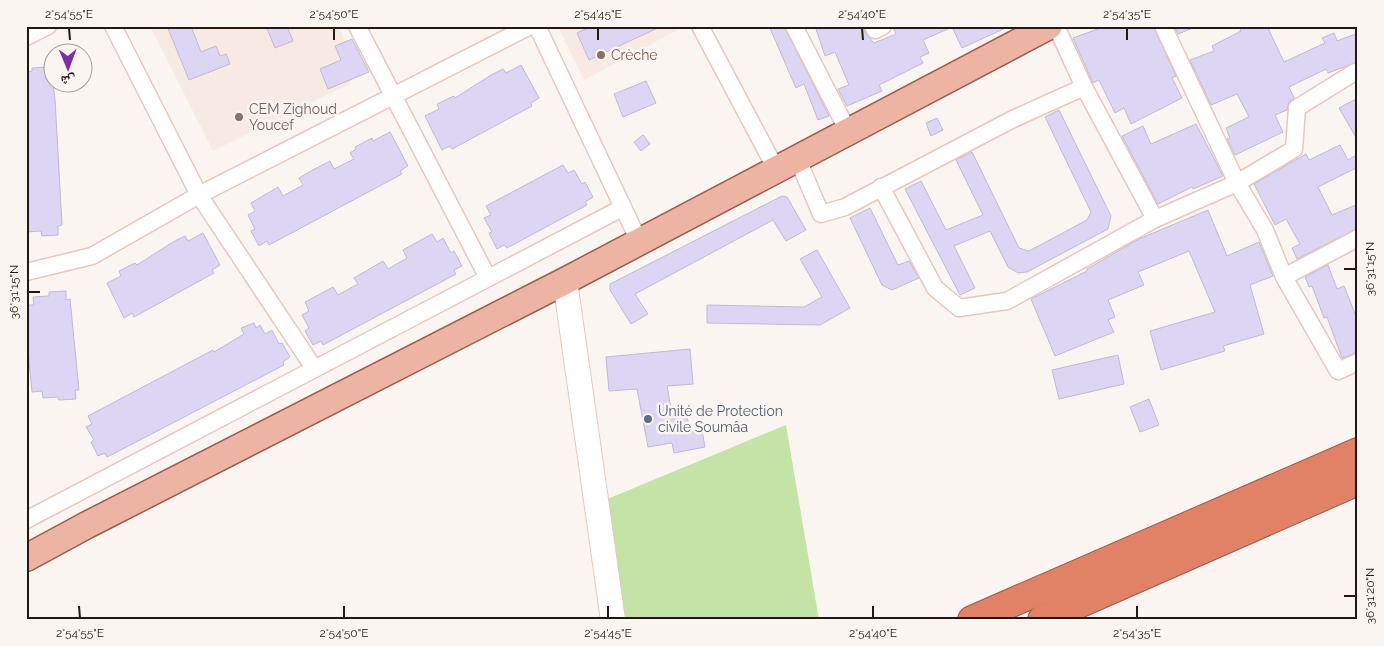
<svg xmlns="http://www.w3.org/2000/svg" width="1384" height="646" viewBox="0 0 1384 646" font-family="Raleway,'Noto Naskh Arabic',sans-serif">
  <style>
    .built { fill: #f9e9e3 }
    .green { fill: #c4e3a7 }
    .building { fill: #dcd5f3; stroke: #bfb9d5 }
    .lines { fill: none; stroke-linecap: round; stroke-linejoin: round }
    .street-casing { stroke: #e7c7bc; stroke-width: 19 }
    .secondary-casing { stroke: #e7c7bc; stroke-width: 26 }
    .primary-casing { stroke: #9e5c49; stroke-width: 29 }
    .highway-casing { stroke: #9e5c49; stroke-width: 30 }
    .street { stroke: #fff; stroke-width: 16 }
    .secondary { stroke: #fff; stroke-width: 24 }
    .primary { stroke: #edb3a3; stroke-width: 26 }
    .highway { stroke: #e18166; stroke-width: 28 }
    .ticks { fill: none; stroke: #231814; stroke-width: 2 }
    .education-dot { fill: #8d6e63; stroke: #fbf5f2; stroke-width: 2 }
    .service-dot { fill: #5c6f8a; stroke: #fbf5f2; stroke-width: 2 }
    .labels { text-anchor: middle; stroke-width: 5; stroke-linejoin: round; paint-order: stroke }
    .education-label { font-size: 14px; fill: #785e54; stroke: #fbf5f2; text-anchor: start }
    .service-label { font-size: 14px; fill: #4e5e75; stroke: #fbf5f2; text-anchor: start }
    .neatline { fill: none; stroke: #231814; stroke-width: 2 }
    .ticks-label { font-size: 12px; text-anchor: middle; fill: #231814 }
  </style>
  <rect width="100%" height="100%" fill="#fbf5f2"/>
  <path class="built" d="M150 26H338L357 63 349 84 213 151Z
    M564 26H682L683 27 584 80 559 29Z"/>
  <path class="green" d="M786 425 819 620H621L605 500Z"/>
  <path class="building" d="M167 26H191L201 52 216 46 220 56 226 54 230 64 189 80Z
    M266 26H287L293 41 275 48Z
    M592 26H662L589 60 577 33Z
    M769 26H784L829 116 818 120 804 84 796 88Z
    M815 26H863L866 34 874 43 896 34 893 26H1010L962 48 952 27 923 40 929 53 920 57 923 63 879 85 882 91 847 106 838 89 849 85 835 52 825 56Z
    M1106 26H1153L1176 76 1172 78 1182 98 1131 124 1124 108 1115 113 1099 80 1093 83 1073 38Z
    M1174 26H1193V28L1178 34Z
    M1239 26H1267L1284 62 1325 43 1322 38 1334 33 1337 41 1358 33V62L1328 73 1326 69 1289 87 1294 98 1289 102 1287 110 1275 115 1283 132 1235 155 1227 139 1230 138 1226 128 1249 117 1237 94 1211 105 1190 60 1214 51 1212 46 1241 31Z
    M352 39 369 72 328 89 320 69 341 60 335 46Z
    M521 65 539 98 531 103 532 106 452 149 450 146 442 150 425 116 439 109 437 104 454 96 455 98 491 75 503 69 506 73Z
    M49 67V76H52L55 99 62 225 58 226V235L42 236 41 231 26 232V72L32 71V68Z
    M646 81 656 103 623 117 614 94Z
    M1358 98V141L1339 108Z
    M1059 110 1111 216 1108 229 1027 272 1018 273 1008 267 990 231 954 246 975 288 960 295 905 189 921 181 946 230 983 215 956 160 972 152 1019 248 1029 251 1087 220 1091 212 1045 117Z
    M937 118 943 130 931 136 926 123Z
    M1196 124 1223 176 1193 189 1192 187 1158 204 1122 136 1143 126 1151 144Z
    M390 132 408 166 400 171 402 174 269 245 267 241 259 246 251 231 255 229 248 215 255 211 251 203 278 187 283 196 303 185 299 178 311 171 330 161 334 169 354 159 350 153 356 149 355 147 372 138 373 141Z
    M643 135 650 144 641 151 634 142Z
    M1340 145 1348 160 1358 154V167L1318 187 1332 215 1358 204V228L1297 259 1292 248 1300 244 1286 219 1275 225 1254 184 1306 154 1309 160Z
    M563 165 568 173 574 170 582 184 585 182 593 197 585 202 587 205 507 248 504 245 497 249 489 233 492 232 484 218 491 215 486 206Z
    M782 196 787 197 806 230 786 241 773 220 635 294 648 314 631 324 610 290V284Z
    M870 208 898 265 909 261 919 278 892 290 882 285 850 218Z
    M1208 210 1227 256 1259 242 1273 276 1250 285 1264 334 1223 346 1225 351 1161 370 1150 331 1215 312 1189 251 1138 272 1144 285 1108 300 1115 317 1108 320 1114 332 1055 356 1031 299 1087 271V269L1139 239Z
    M203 233 220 265 212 270 214 273 134 317 132 313 124 318 107 283 121 276 119 271 135 263 137 265 173 242 185 236 188 241Z
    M432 234 437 242 443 238 451 253 454 251 462 266 454 270 456 274 323 345 321 341 313 345 305 331 309 328 302 315 309 311 305 302 333 287 338 295 358 284 354 278 383 261 388 269 407 258 403 250Z
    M817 250 850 308 820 325 707 323V305L804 307 822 297 800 259Z
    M1328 265 1337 289 1344 286 1358 321V352L1342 358 1327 317 1324 318 1312 286 1309 287 1305 277Z
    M66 291V300L70 299 79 390H75L76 399 59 400 58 397 43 398 42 391 32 392 26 330V305H34L33 297 49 296V292Z
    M254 323 256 328 260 325 265 334 272 330 279 344 282 343 290 357 283 362 284 365 115 453 107 457 105 453 98 456 91 442 94 440 86 427 92 424 88 416 213 350 214 352 244 334 241 328Z
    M690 349 693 384 667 386 673 419 687 416 690 432 702 430 705 447 674 453 672 443 648 447 637 389 609 391 606 357Z
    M1118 355 1124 384 1059 399 1052 370Z
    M1149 399 1159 425 1140 432 1130 407Z"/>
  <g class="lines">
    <defs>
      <path id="street" d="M113 26 199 195 314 368
        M357 26 488 278
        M537 26 639 241
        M700 26 777 171
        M794 26 849 133
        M873 26 875 30 883 26
        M1163 26 1237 183 1265 230 1284 277 1338 371 1358 362
        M26 37 48 26
        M798 160 821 214 845 207 1013 119 1084 87 1056 26
        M881 187 935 288 959 308 1007 301 1155 219 1084 87
        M1155 219 1237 183 1294 149 1297 108 1355 72
        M26 272 92 256 199 195 530 26
        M1284 277 1358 238
        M26 520 622 208"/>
      <path id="secondary" d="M565 281 613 620"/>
      <path id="primary" d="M26 558 87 525 565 281 1049 26"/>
      <path id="highway" d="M972 620 1358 452
        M1042 620 1358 481"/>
    </defs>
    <use href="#street" class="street-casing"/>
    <use href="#secondary" class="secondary-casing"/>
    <use href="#primary" class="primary-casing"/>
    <use href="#highway" class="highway-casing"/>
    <use href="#street" class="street"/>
    <use href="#secondary" class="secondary"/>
    <use href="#primary" class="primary"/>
    <use href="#highway" class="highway"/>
  </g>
  <path class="ticks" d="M69 28 70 40M334 28V40M598 28V40M862 28 863 40M1127 28V40M1344 269H1356M28 292H40M1344 596H1356M79 606 80 618M344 606V618M608 606V618M873 606V618M1137 606V618"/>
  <g class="education-dot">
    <circle cx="601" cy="55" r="5"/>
    <circle cx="239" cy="117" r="5"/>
  </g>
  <circle class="service-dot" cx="648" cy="419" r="5"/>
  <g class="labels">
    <g class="education-label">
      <text x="611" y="60">Crèche</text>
      <text x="249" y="114">CEM Zighoud<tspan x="249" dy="16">Youcef</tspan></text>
    </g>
    <g class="service-label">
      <text x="658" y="416">Unité de Protection<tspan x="658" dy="16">civile Soumâa</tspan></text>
    </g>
  </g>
  <rect width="1384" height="646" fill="none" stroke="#fbf5f2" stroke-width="55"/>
  <g transform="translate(68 68) rotate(179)"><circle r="24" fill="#fbf5f2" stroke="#a59d99"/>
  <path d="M0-4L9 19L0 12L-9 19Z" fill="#7e2e9f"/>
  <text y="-8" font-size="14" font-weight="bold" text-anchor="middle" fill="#231814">ش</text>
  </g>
  <rect x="28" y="28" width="1328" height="590" class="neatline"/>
  <g class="ticks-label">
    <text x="69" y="18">2°54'55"E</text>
    <text x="334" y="18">2°54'50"E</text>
    <text x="598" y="18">2°54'45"E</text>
    <text x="862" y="18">2°54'40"E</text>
    <text x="1127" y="18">2°54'35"E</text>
    <text transform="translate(1370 269) rotate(-90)" y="4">36°31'15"N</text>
    <text transform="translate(14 292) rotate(-90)" y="4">36°31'15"N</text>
    <text transform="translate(1370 596) rotate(-90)" y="4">36°31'20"N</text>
    <text x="80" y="637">2°54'55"E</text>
    <text x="344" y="637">2°54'50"E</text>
    <text x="608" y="637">2°54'45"E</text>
    <text x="873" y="637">2°54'40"E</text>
    <text x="1137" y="637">2°54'35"E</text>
  </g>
</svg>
